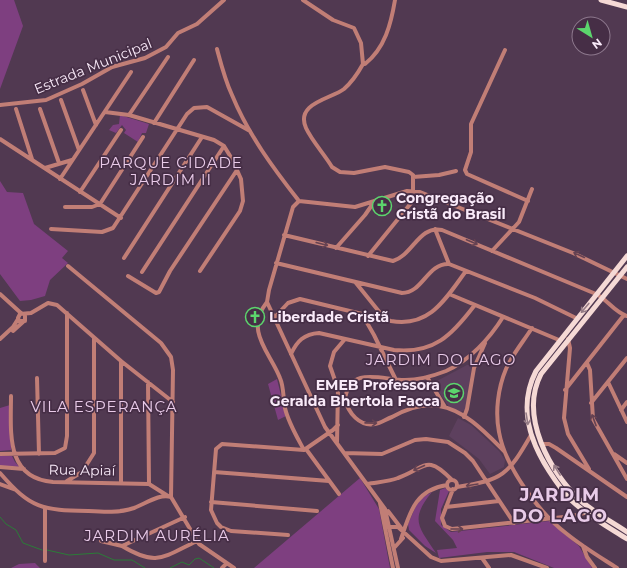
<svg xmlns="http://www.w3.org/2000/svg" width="627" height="568" viewBox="0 0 627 568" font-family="Montserrat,sans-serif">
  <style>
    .built { fill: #5d405e }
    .green { fill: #7e3f80 }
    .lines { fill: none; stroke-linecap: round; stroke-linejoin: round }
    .stream { stroke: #2b7c38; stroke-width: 1 }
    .minor { stroke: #c17e76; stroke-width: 4 }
    .major { stroke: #f5d9d5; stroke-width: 5 }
    .oneway { stroke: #654252 }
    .oneway2 { stroke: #957b86 }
    .labels { text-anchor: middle; stroke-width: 3.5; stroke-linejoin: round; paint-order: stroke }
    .street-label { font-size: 14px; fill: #f9eaf9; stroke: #462e46 }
    .poi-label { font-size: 14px; font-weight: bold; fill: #f9eaf9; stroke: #462e46; text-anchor: start }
    .neighbourhood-label { font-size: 15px; letter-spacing: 1px; fill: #e9cbe9; stroke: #462e46 }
    .district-label { font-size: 18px; font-weight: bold; letter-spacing: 1px; fill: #e9cbe9; stroke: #462e46 }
  </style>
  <rect width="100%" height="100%" fill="#513951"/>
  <path class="built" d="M467 365H472L466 409 460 413 449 407 433 383Z
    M458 418 471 425 499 451 505 460 504 467 490 474 479 459 449 436Z"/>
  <path class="green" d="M0 0H14L23 26 0 89Z
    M120 115 149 124 146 133H142L138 142 124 133 126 130 122 125 116 133 109 130 113 125 119 124Z
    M0 181 7 192 23 193 34 224 68 251 62 258 68 263 50 280 45 296 31 300 20 301 0 274Z
    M277 379 286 416 278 420 268 384Z
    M10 405 11 450 0 451V408Z
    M0 456H12L15 462 21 468 0 466Z
    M360 478 379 509 390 568H254Z
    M445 488 449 491 441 509V525L451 532 549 521 579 546 592 568H554L514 552H487L439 558 437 550 457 548 453 540 435 521 440 490Z
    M432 492C409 520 419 527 436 553L425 546 409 530 408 524 419 499Z
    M35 563 40 568H11L19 564Z"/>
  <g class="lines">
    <path class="stream" d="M0 517 6 524 16 530 23 543 42 550
      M47 550 69 555 98 553 114 560H132L145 568
      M170 568 182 562 189 565 195 559 199 558 214 568"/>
    <path class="minor" d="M303 0 333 20 354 28 361 43 363 64
      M395 0C391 24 385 48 365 64H363C358 73 352 82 344 89 331 99 295 103 306 128 312 141 325 155 332 167L340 172 354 173 385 167 409 172 413 175V190
      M217 49C221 64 225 80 232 95 248 134 273 168 299 201
      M505 50 471 124V152L465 170 467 174 528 201
      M83 90 96 125
      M61 100 79 150
      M0 105 46 100 82 84 112 67 145 58 166 47 178 33 197 24 224 0
      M16 109 32 159
      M40 109 59 163
      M105 112 129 115 214 140 224 146 232 159 241 179 243 201 240 211 200 271
      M129 115 168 57
      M154 123 194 60
      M0 139 121 218
      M45 168 72 160
      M413 177 439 175 456 171
      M60 179 131 72
      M80 192 121 130
      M299 201 293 207 269 290 267 302 325 427 385 509 398 568
      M299 201 355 207 407 191 420 192 573 253 627 279
      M65 207H92L100 204 143 137
      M51 229 102 232 113 228 187 114 194 108 207 107 250 131
      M435 229 449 264
      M284 235 393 261C413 255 419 225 442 230L596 294C608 300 614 312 627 316
      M336 248 365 215 374 202
      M492 251 519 222 532 189
      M368 256 420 192
      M124 258 202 137
      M276 263 402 293C423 293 427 263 449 264L535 298 576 318
      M68 266 161 343 171 357 173 370 171 497
      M142 272 224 146
      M128 276 156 293 159 292 170 271 237 170
      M356 283 385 319
      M0 294 22 314
      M449 294 559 340
      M267 302C244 331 270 352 280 378 284 387 283 398 285 408 288 422 297 437 304 450
      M362 314 374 335 396 380
      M25 315V321H19L18 318 20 314 31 313 48 303 57 305 121 361 173 402
      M503 317C490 338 469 361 446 371 433 376 419 380 405 380 382 380 350 365 345 399 348 413 360 427 375 424 381 423 386 419 392 417 406 409 423 403 439 406 465 410 486 433 504 451
      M274 318 288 303 300 299 391 321C430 328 446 298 466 271
      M532 328C523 342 512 355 506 369 498 388 495 412 499 432 505 467 539 513 567 534 583 547 600 557 617 568
      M13 331 23 322
      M0 339 13 327 18 319
      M568 339 570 348 564 418 568 434 589 469
      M291 354C297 341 304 334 319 333L394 350C434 354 452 335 474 306
      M587 363 590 370 593 419 627 479
      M427 377 445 407
      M37 378 39 454
      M148 382 149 484
      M608 382 627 422
      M565 390 624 315
      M11 396C11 432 5 478 53 482L149 484 168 496
      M591 403 627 358
      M621 410 627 402
      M464 417 467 409 474 368 485 343
      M337 442 338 389 330 366 334 352 345 339
      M542 444H549L556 448 627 497
      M306 449 339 494
      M344 453 382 454 415 440 426 439 448 442 465 453 473 461 514 523
      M0 454 55 453 65 448 67 436V313
      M614 454 627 463
      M0 467 24 469
      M214 472 329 481
      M0 473C31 509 42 510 88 511 104 512 119 513 134 508 145 504 160 493 171 497L199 544 234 568
      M447 485a5 5 0 1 1 10 0a5 5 0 1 1-10 0Z
      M67 481 82 472 94 453V338
      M121 482V361
      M0 484 16 490
      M367 484C377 482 388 482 398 478 426 468 426 453 452 480
      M457 487C503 480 508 475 531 435
      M453 489 442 518 445 526 452 529 573 516 588 512
      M211 502 317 511
      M380 503 393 568
      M446 507 499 501
      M388 511 401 528
      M386 527H398L431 557 441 561 511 555 547 568
      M288 535 231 531 221 527 217 523 211 510 216 449 222 444 304 450 333 430 338 425
      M401 539C410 512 415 490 447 485
      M101 541 122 546 185 517
      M122 546C157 567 163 557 197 541
      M583 546 587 557 595 568
      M394 548 403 538
      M482 558 489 568
      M45 561V509
      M222 568 227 563"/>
    <path class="major" d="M601 0 627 7
      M627 256 536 371C518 406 529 440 549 471 556 482 563 492 572 501 588 516 608 527 627 539
      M627 267 541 374C519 416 550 473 581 501 595 513 612 522 627 532"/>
  </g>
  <defs><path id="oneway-shaft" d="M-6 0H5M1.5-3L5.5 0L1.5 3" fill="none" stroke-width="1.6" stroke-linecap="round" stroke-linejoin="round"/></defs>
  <g class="oneway">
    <use href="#oneway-shaft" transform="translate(472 242) rotate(23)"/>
    <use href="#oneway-shaft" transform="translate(322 244) rotate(14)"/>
    <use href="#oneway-shaft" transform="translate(579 255) rotate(-155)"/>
    <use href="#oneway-shaft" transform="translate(594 420) rotate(-110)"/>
    <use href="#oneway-shaft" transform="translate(371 423) rotate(1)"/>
    <use href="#oneway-shaft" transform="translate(419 468) rotate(156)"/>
    <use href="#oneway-shaft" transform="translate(472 485) rotate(171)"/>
    <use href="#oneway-shaft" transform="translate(457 529)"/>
  </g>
  <g class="oneway2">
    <use href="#oneway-shaft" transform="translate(585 308) rotate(130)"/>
    <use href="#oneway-shaft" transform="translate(527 419) rotate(81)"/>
    <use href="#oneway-shaft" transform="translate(557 470) rotate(-122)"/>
  </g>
  <defs>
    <symbol id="church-ring" viewBox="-11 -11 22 22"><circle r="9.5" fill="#462e46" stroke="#5cd56d" stroke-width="1.5"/><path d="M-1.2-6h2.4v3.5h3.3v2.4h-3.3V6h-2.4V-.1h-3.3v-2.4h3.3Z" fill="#5cd56d"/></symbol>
    <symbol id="school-ring" viewBox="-11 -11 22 22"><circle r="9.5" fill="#462e46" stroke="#5cd56d" stroke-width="1.5"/><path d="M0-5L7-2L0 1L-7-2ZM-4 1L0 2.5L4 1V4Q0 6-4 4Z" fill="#5cd56d"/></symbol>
  </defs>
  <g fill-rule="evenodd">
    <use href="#church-ring" x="371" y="195" width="22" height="22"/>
    <use href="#church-ring" x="244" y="306" width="22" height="22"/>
    <use href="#school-ring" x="443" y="382" width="22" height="22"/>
  </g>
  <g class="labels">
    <g class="street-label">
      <text transform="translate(93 66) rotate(-22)" y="5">Estrada Municipal</text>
      <text transform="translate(82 470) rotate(1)" y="5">Rua Apiaí</text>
    </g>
    <g class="poi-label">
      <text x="396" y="203">Congregação<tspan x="396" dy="16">Cristã do Brasil</tspan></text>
      <text x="269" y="322">Liberdade Cristã</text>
      <text x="440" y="390" text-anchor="end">EMEB Professora<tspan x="440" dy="16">Geralda Bhertola Facca</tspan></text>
    </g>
    <g class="neighbourhood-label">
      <text x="171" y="168">PARQUE CIDADE<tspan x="171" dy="17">JARDIM II</tspan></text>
      <text x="441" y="365">JARDIM DO LAGO</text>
      <text x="104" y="412">VILA ESPERANÇA</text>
      <text x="157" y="541">JARDIM AURÉLIA</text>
    </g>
    <g class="district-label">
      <text x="560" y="501">JARDIM<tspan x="560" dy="21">DO LAGO</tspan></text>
    </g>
  </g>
  <g transform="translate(591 36) rotate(143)"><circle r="19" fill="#462e46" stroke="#8e798e"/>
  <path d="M0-3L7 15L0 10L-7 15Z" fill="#5cd56d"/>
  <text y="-6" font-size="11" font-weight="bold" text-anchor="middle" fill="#f9eaf9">N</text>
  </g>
</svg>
